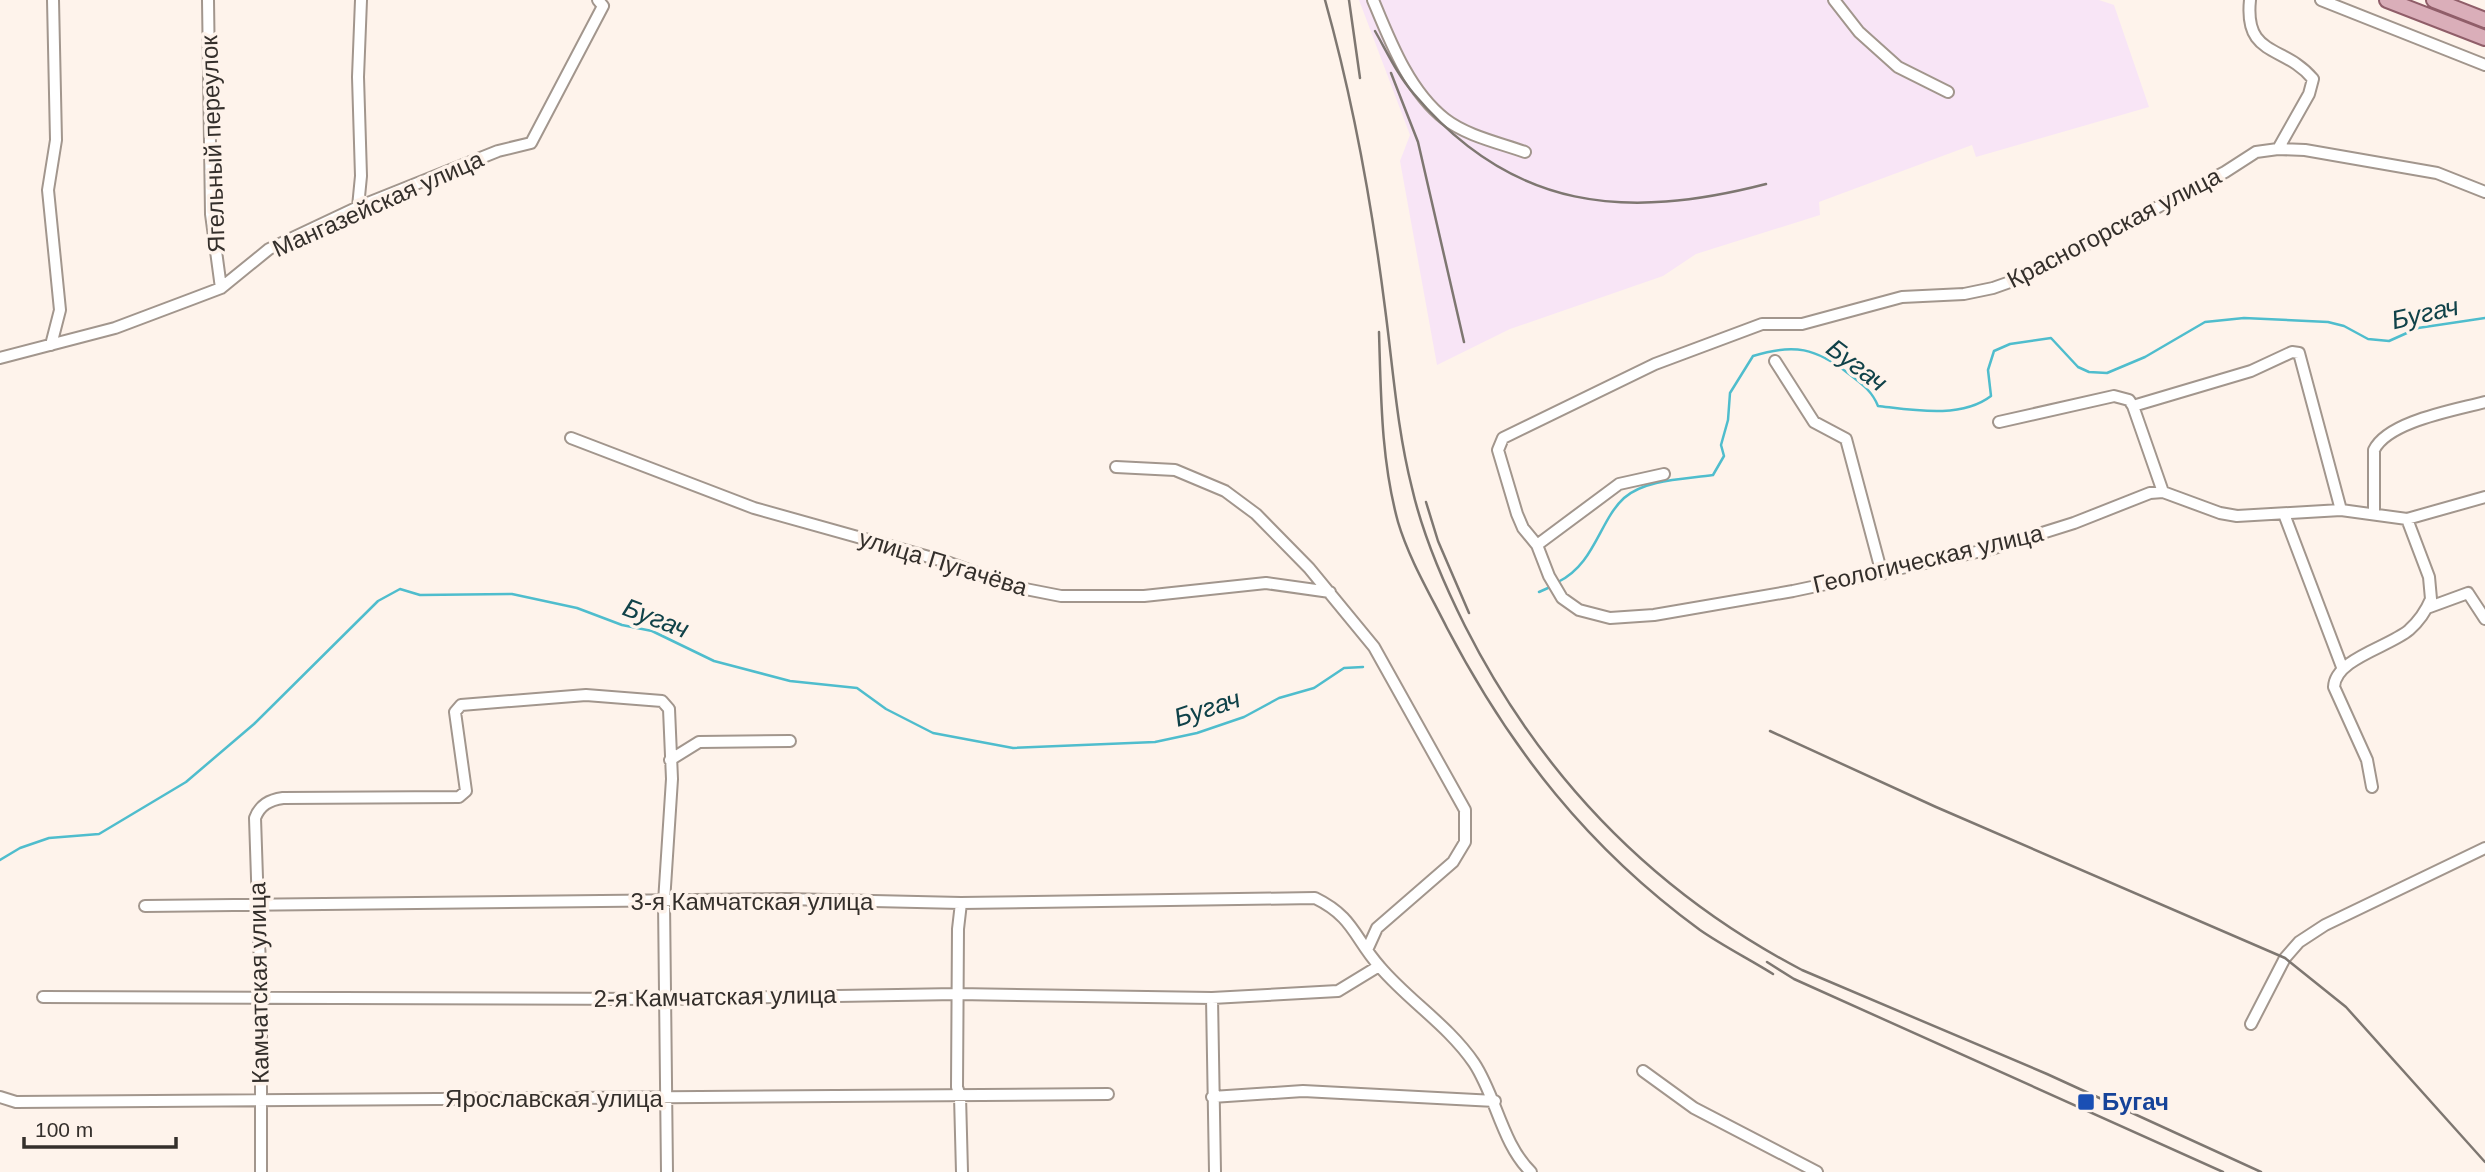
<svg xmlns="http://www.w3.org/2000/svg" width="2485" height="1172" viewBox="0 0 2485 1172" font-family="Helvetica,sans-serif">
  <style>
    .commercial { fill: #f8e5f6 }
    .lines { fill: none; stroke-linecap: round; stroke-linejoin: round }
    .stream { stroke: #4fbdcd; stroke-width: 2.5 }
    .minor-casing { stroke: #a2968d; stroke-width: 14 }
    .major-casing { stroke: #905e69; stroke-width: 18 }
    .minor { stroke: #fff; stroke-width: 10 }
    .major { stroke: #daaeb9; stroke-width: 14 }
    .rail { stroke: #7e7771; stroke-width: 2.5 }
    .transit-dot { fill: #1a4fb4; stroke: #fef3eb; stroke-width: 2.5 }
    .labels { text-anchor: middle; stroke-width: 7; stroke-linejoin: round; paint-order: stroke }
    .street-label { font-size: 24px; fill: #342f2b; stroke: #fef3eb }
    .transit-label { font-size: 24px; font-weight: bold; fill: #164399; stroke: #fef3eb; text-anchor: start }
    .water-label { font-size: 26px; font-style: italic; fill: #104249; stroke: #fef3eb }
  </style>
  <rect width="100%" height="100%" fill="#fef3eb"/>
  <path class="commercial" d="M1359 0H2099L2114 5 2149 107 1976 157 1972 145 1819 202 1820 215 1696 254 1663 276 1510 329 1437 365 1400 161 1410 135Z"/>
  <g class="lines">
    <path class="stream" d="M1558 582C1595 564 1599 521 1624 498 1645 479 1687 479 1713 475L1724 456 1721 445 1728 420 1730 393 1753 356C1794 343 1816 348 1849 374 1862 384 1872 391 1878 406 1913 410 1961 419 1991 396L1988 370 1994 351 2010 344 2051 338 2078 367 2089 372 2107 373 2145 357 2205 322 2244 318 2328 322 2344 326 2368 339 2389 341 2418 328 2485 318
      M1539 592 1548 588
      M0 860 20 848 49 838 99 834 186 782 254 724 378 601 400 589 420 595 512 594 577 608 622 625 652 631 714 661 790 681 857 688 886 709 933 733 1013 748 1155 742 1197 733 1244 717 1279 698 1314 688 1344 668 1363 667"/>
    <defs>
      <path id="minor" d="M208 0 211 214 221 288
        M1373 0C1390 41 1409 91 1445 119 1467 136 1500 143 1525 152
        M1834 0 1859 32 1898 67 1948 92
        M2250 0C2244 58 2284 44 2313 79L2309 94 2278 149
        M2321 0 2485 65
        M2485 192 2437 173 2305 150 2278 149 2256 152 2225 172 2024 277 1993 288 1964 294 1902 297 1802 324H1762L1655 364 1503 438 1498 450 1517 514 1523 528 1537 545 1549 576 1562 598 1579 610 1610 618 1654 615 1793 591 1991 549 2074 523 2150 493 2163 492 2220 513 2237 516 2341 510 2407 519 2485 497
        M358 207 361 176 358 77 361 0
        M51 345 60 310 48 190 56 140 53 0
        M0 358 115 328 192 299 221 288 269 249 358 207 498 151 531 143 603 6 598 0
        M1775 361 1814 422 1846 439 1882 574
        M2133 406 2163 492
        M1999 422 2114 396 2129 400 2133 406 2251 371 2292 352 2299 353 2341 510
        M571 438 754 508 947 562 1015 587 1061 596H1144L1266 583 1330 592
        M1116 467 1175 470 1225 491 1256 514 1309 568 1374 647 1465 810V842L1453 862 1377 928 1367 950
        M2284 514 2342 667
        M2374 514V450C2388 421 2456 410 2485 402
        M1537 545 1619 484 1664 474
        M2427 608 2468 593 2485 619
        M670 760 699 742 790 741
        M2372 787 2367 760 2334 687C2335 659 2389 647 2409 630 2418 622 2426 611 2431 599L2429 577 2407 519
        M961 903 958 929 957 1087 960 1096 962 1172
        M145 906 785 899 961 903 1315 898C1354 917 1354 938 1380 967 1409 1001 1448 1025 1474 1063 1496 1096 1502 1144 1531 1172
        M43 997 665 999 957 994 1212 998 1338 991 1379 966
        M1212 998 1215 1172
        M2251 1024 2285 958 2299 942 2325 925 2485 848
        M1643 1071 1694 1108 1817 1172
        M0 1097 16 1102 1108 1094
        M1212 1097 1303 1091 1495 1101
        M261 1172V998L255 818C260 805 269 800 283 798L459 797 466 791 455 712 461 705 586 695 662 701 669 709 672 779 664 902 667 1172"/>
      <path id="major" d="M2387 0 2485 38
        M2434 0 2485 20"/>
    </defs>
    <use href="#minor" class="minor-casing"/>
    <use href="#major" class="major-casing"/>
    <use href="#minor" class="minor"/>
    <use href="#major" class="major"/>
    <path class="rail" d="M1325 0C1353 100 1372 205 1385 308 1393 368 1397 429 1412 488 1423 536 1443 582 1465 626 1541 776 1653 892 1802 970L2047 1074 2261 1172
      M1349 0 1360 78
      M1375 31C1387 52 1398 76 1414 94 1513 211 1626 220 1766 184
      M1391 73 1418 142 1464 342
      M1379 332C1381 396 1381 460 1398 522 1409 559 1430 594 1447 628 1511 750 1588 848 1700 930 1723 946 1749 959 1773 974
      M1426 502 1438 541 1469 613
      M1770 731 1936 807 2285 958 2346 1007 2485 1162
      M1767 962 1794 979 2223 1172"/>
  </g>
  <rect class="transit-dot" x="2077" y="1093" width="18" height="18" rx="3.5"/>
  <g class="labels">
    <g class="street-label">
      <text transform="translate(213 144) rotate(-92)" y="8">Ягельный переулок</text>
      <text transform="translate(378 204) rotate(-24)" y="8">Мангазейская улица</text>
      <text transform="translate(2114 228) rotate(-27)" y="8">Красногорская улица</text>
      <text transform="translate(1928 559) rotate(-13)" y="8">Геологическая улица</text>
      <text transform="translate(943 563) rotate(17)" y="8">улица Пугачёва</text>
      <text x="752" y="910">3-я Камчатская улица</text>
      <text transform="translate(259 983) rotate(-91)" y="8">Камчатская улица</text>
      <text transform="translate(715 997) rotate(-1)" y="8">2-я Камчатская улица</text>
      <text x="554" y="1107">Ярославская улица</text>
    </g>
    <g class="transit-label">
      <text x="2102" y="1110">Бугач</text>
    </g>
    <g class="water-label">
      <text transform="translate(2425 313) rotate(-13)" y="9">Бугач</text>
      <text transform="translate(1857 365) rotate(37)" y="9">Бугач</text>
      <text transform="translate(656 618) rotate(21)" y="9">Бугач</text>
      <text transform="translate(1207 708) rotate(-18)" y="9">Бугач</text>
    </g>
  </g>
  <path d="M24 1137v10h152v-10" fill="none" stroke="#342f2b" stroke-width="3.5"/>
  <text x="35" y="1137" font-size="21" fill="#342f2b" stroke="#fef3eb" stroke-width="5" paint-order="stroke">100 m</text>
</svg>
